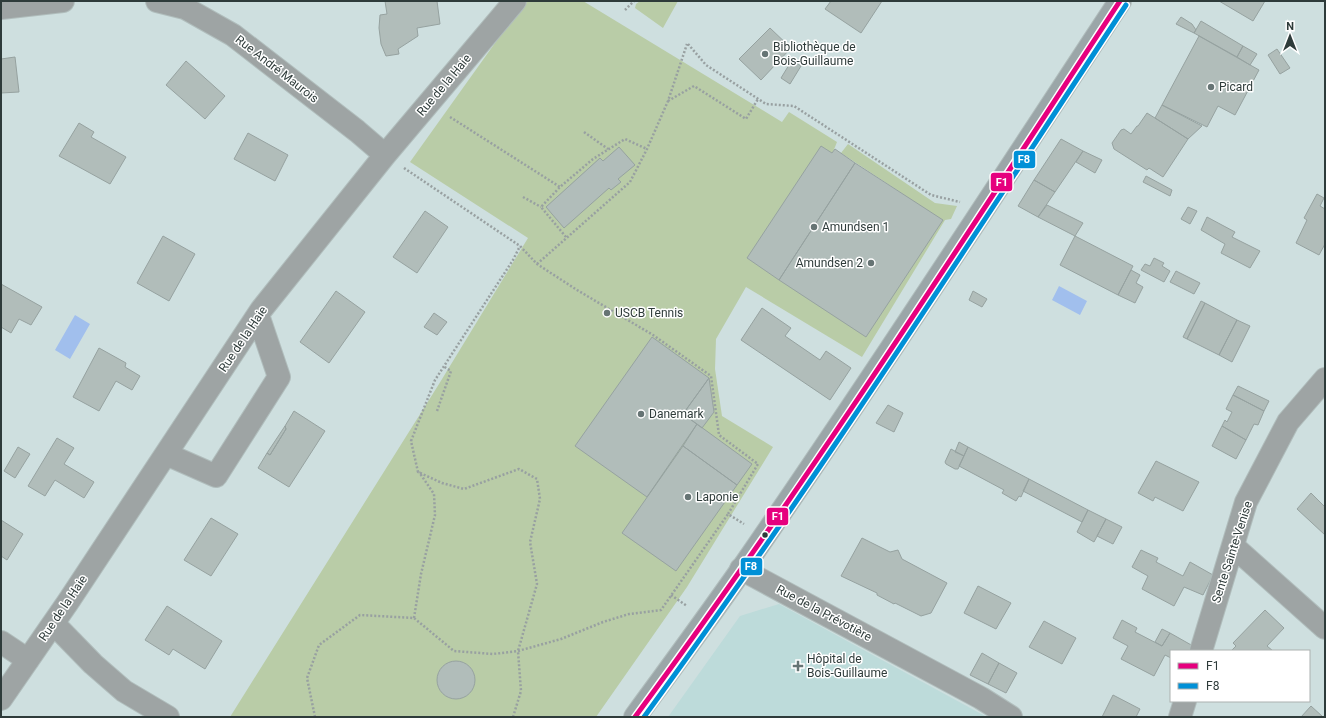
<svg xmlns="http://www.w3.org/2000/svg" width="1326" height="718" viewBox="0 0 1326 718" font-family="Roboto,sans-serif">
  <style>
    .built { fill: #bddbda }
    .green { fill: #b9cca7 }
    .water { fill: #a1bfed }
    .building { fill: #b1bdba; stroke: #96a2a0 }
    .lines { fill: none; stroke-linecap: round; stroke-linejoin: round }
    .minor-casing { stroke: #b0bdbc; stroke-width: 24 }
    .major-casing { stroke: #b0bdbc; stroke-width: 24 }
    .path { stroke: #98a0a1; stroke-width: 2.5; stroke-dasharray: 2 2; stroke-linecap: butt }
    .minor { stroke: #9ea4a4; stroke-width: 22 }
    .major { stroke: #9ba6a8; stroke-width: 22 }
    .bus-1-casing { stroke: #fff; stroke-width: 8 }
    .bus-2-casing { stroke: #fff; stroke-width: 8 }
    .bus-1 { stroke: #e6007e; stroke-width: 5 }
    .bus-2 { stroke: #0090d7; stroke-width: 5 }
    .poi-dot { fill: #667474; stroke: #fff; stroke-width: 1.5 }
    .bus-dot { fill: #2e3b3a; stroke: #fff; stroke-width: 1.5 }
    .labels { text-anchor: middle; stroke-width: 3; stroke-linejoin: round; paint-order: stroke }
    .poi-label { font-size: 12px; fill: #2e3b3a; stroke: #fff; text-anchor: start }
    .street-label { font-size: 12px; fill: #2e3b3a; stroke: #fff }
    .line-badge { stroke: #fff; stroke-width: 1.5 }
    .badge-label { font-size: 11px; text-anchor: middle; font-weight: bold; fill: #fff }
  </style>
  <rect width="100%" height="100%" fill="#cedfdf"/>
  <path class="built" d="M779 604 985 716 987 717H668L740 616Z"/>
  <path class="green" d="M525 1H583L782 122 789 112 837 142 833 152 906 196 841 153 848 144 935 203 957 206 951 219 945 220 862 357 746 287 716 339 715 369 722 416 773 447 687 587 596 717H230L439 384 528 238 410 162Z
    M640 1H678L663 28 635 8 636 4Z"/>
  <path class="water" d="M1059 286 1087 301 1080 315 1052 300Z
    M75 315 90 324 70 359 55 350Z"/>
  <path class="building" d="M385 1H437L440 24 417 28 418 36 398 49 399 54 386 56 381 44 379 28 380 15 387 14Z
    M831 1H882L861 33 825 9Z
    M1219 1H1265L1253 21Z
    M1181 17 1192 24 1196 30 1194 33 1176 24Z
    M1201 21 1243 46 1237 57 1194 33Z
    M770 28 791 48 761 80 739 59Z
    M1199 36 1259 70 1235 115 1218 106 1207 127 1162 105Z
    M1243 46 1257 54 1250 65 1237 57Z
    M1277 49 1290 68 1280 74 1268 55Z
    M15 57 19 92 1 93V59Z
    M792 60 801 66 790 84 781 78Z
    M186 61 225 96 205 119 166 85Z
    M1162 105 1202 126 1188 139 1155 118Z
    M1147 113 1188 139 1163 177 1149 168 1147 170 1114 149 1112 143 1121 130 1124 129 1131 134 1137 126H1138Z
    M79 123 94 132 91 137 126 157 110 184 59 156Z
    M248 133 288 155 275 181 234 159Z
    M1061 139 1083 151 1055 192 1034 180Z
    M821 146 832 153 835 149 855 163 779 280 747 258Z
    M619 147 635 165 618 179 621 182 611 190 609 188 564 228 546 207 600 158 603 161Z
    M1083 151 1102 160 1095 173 1076 162Z
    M855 163 943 220 866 337 779 280Z
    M1146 176 1172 190 1170 196 1143 182Z
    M1034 180 1055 192 1038 217 1018 206Z
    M1317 194 1324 198 1320 206 1325 209V244L1319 255 1296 243 1307 220 1304 218Z
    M1047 205 1083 223 1075 236 1038 217Z
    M1188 207 1197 211 1190 224 1181 219Z
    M425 211 448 227 417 273 393 257Z
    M1207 217 1235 232 1232 237 1260 251 1250 268 1221 253 1225 244 1201 230Z
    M163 236 195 254 169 301 137 283Z
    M1075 236 1133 266 1118 295 1060 265Z
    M1154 258 1164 263 1162 266 1170 271 1164 282 1141 270 1145 264 1150 266Z
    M1131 270 1140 275 1136 283 1143 287 1135 303 1118 295Z
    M1176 271 1200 283 1194 294 1170 282Z
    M1 284 42 307 31 325 19 319 11 333 1 327Z
    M336 291 365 312 329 363 300 342Z
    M973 291 987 299 982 307 969 300Z
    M1201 301 1205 303 1187 339 1183 337Z
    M1205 303 1237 320 1219 355 1187 339Z
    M762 308 791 328 785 336 820 360 826 351 851 368 830 400 741 340Z
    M434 313 447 322 437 335 424 327Z
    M1237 320 1250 326 1232 362 1219 355Z
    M652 337 709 378 683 414 697 424 647 497 575 446Z
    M99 348 126 363 125 367 140 376 132 390 116 381 99 411 73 397Z
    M709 378 714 412 702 428 683 414Z
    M1238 386 1269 401 1264 411 1233 395Z
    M1233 395 1264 411 1258 425 1254 424 1246 440 1222 426 1225 420 1227 422 1232 412 1226 409Z
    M888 405 903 413 894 432 876 423Z
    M294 411 325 431 289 487 258 468 267 453 270 455 286 429 285 426Z
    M697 424 752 464 737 485 683 446Z
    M285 426 286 429 270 455 267 453Z
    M1222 426 1246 440 1236 459 1212 446Z
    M57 438 74 448 64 464 94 482 84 498 55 480 45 496 28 486Z
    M959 442 968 447 964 456 955 452Z
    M683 446 737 485 676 571 622 533Z
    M18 447 30 454 15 478 4 471Z
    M968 447 1029 479 1021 497 1019 496 1016 501 1002 493 1004 490 959 466Z
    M951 449 964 456 958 469H955L946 464 945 462Z
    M1156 461 1199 482 1183 511 1155 497 1153 501 1138 493Z
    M1029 479 1088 510 1082 522 1023 491Z
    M1311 493 1325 507V535L1297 509Z
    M1088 510 1106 519 1094 542 1077 532Z
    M211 518 238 534 211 576 184 560Z
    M1106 519 1122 527 1113 544 1097 536Z
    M1 520 23 534 7 560 1 556Z
    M862 538 890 552 898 550 902 559 947 583 931 613 921 616 895 603 894 604 877 595V593L841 576Z
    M1141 550 1158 558 1156 562 1183 576 1190 562 1213 575 1203 595 1184 587 1174 606 1142 589 1148 576 1132 567Z
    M978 586 1011 603 996 629 964 613Z
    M167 606 222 641 205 669 173 649 169 655 145 640Z
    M1265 610 1284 628 1267 646 1273 651H1231L1236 646 1233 643Z
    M1122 620 1137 628 1135 632 1162 646 1170 633 1193 646 1191 651H1171V658L1165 655 1154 676 1121 659 1128 646 1113 638Z
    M1044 621 1076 638 1062 664 1029 647Z
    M1162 629 1170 633 1162 646 1155 642Z
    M982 653 999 663 988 684 970 675Z
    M437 680a19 19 0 1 1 38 0a19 19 0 1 1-38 0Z
    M999 663 1017 673 1006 693 988 684Z
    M1113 695 1140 709 1136 717H1102Z
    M1311 706 1323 717H1301Z"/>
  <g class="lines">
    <defs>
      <path id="minor" d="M157 1 185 8 233 35 357 131 385 155
        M1 8 63 1
        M166 454 216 476 279 377 258 315
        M1233 546 1325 628
        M741 569 981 698 1011 717
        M54 624 93 664 124 691 168 717
        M1 642 28 660
        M1201 651 1246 502 1288 422 1325 379
        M1 699 68 602 261 310 385 155 515 1
        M1180 717 1185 701"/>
      <path id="major" d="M635 717C671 668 707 619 742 569 871 382 995 191 1120 1"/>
    </defs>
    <use href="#minor" class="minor-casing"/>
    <use href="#major" class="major-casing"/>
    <path class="path" d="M625 10 634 1
      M688 44 706 65 766 104 794 106 931 195 960 202
      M668 101 694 86 746 119 758 99
      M450 117 560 187
      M584 132 608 149
      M404 168 520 246 537 264 577 290 653 335 711 376 719 435 758 464 728 514 744 524
      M523 197 541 207
      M566 237 541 207 560 187 593 159 625 139 647 149
      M537 264 630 182 647 149 668 101 687 44
      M437 411 451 371 443 366
      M671 595 687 606
      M414 618 421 574 435 515 434 494 419 472
      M315 717 307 678 319 645 360 615 414 618 454 651 493 654 518 651 561 639 603 622 629 614 661 610 728 514
      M513 717 521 691 518 651 537 584 530 542 540 499 537 479 519 469 464 489 442 483 418 472 411 441 435 380 513 260 520 246"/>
    <use href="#minor" class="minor"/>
    <use href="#major" class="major"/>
    <defs>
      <path id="bus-1" d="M635 717C806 485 962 242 1120 1"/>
      <path id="bus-2" d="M644 717C813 486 968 244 1126 5"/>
    </defs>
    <use href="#bus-1" class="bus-1-casing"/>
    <use href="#bus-2" class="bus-2-casing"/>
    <use href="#bus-1" class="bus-1"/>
    <use href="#bus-2" class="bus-2"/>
  </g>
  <g class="poi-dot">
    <circle cx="765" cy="54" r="4"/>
    <circle cx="1211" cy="87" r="4"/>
    <circle cx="814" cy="227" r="4"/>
    <circle cx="871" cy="263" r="4"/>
    <circle cx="607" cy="313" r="4"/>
    <circle cx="641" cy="414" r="4"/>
    <circle cx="688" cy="497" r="4"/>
    <path d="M796 660h4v4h4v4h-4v4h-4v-4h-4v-4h4z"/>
  </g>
  <circle class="bus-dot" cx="765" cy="535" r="3.5"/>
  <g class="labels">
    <g class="poi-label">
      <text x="773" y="51">Bibliothèque de<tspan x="773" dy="14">Bois-Guillaume</tspan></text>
      <text x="1219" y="91">Picard</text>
      <text x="822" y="231">Amundsen 1</text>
      <text x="863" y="267" text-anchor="end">Amundsen 2</text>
      <text x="615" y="317">USCB Tennis</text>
      <text x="649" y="418">Danemark</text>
      <text x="696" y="501">Laponie</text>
      <text x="807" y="663">Hôpital de<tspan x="807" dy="14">Bois-Guillaume</tspan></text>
    </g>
    <g class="street-label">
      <text transform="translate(277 69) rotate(38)" y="4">Rue André Maurois</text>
      <text transform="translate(444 85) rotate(-50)" y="4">Rue de la Haie</text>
      <text transform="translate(243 339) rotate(-56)" y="4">Rue de la Haie</text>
      <text transform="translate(1232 552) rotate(-72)" y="4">Sente Sainte-Venise</text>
      <text transform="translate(63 608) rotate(-56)" y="4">Rue de la Haie</text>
      <text transform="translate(824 613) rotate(28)" y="4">Rue de la Prévotière</text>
    </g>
  </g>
  <g class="line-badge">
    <rect x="1013" y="150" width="23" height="19" rx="4" fill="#0090d7"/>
    <rect x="990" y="172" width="23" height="20" rx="4" fill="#e6007e"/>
    <rect x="766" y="507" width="23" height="19" rx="4" fill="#e6007e"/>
    <rect x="740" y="557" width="23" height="19" rx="4" fill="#0090d7"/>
  </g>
  <g class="badge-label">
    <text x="1024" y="163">F8</text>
    <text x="1002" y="186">F1</text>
    <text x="778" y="520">F1</text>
    <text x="751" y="570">F8</text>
  </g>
  <rect width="1326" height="718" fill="none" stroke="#2e3b3a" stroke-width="4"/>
  <rect x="1170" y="650" width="140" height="52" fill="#ffffff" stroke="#abb1b0"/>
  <rect x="1178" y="663" width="20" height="6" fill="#e6007e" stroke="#abb1b0"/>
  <text x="1206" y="670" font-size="12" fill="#2e3b3a">F1</text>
  <rect x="1178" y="683" width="20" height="6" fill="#0090d7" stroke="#abb1b0"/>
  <text x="1206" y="690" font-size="12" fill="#2e3b3a">F8</text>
  <g transform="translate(1290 36)" stroke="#ffffff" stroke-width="3" paint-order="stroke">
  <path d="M0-3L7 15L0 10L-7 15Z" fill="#2e3b3a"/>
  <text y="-6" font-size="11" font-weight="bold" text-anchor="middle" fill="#2e3b3a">N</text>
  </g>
</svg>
